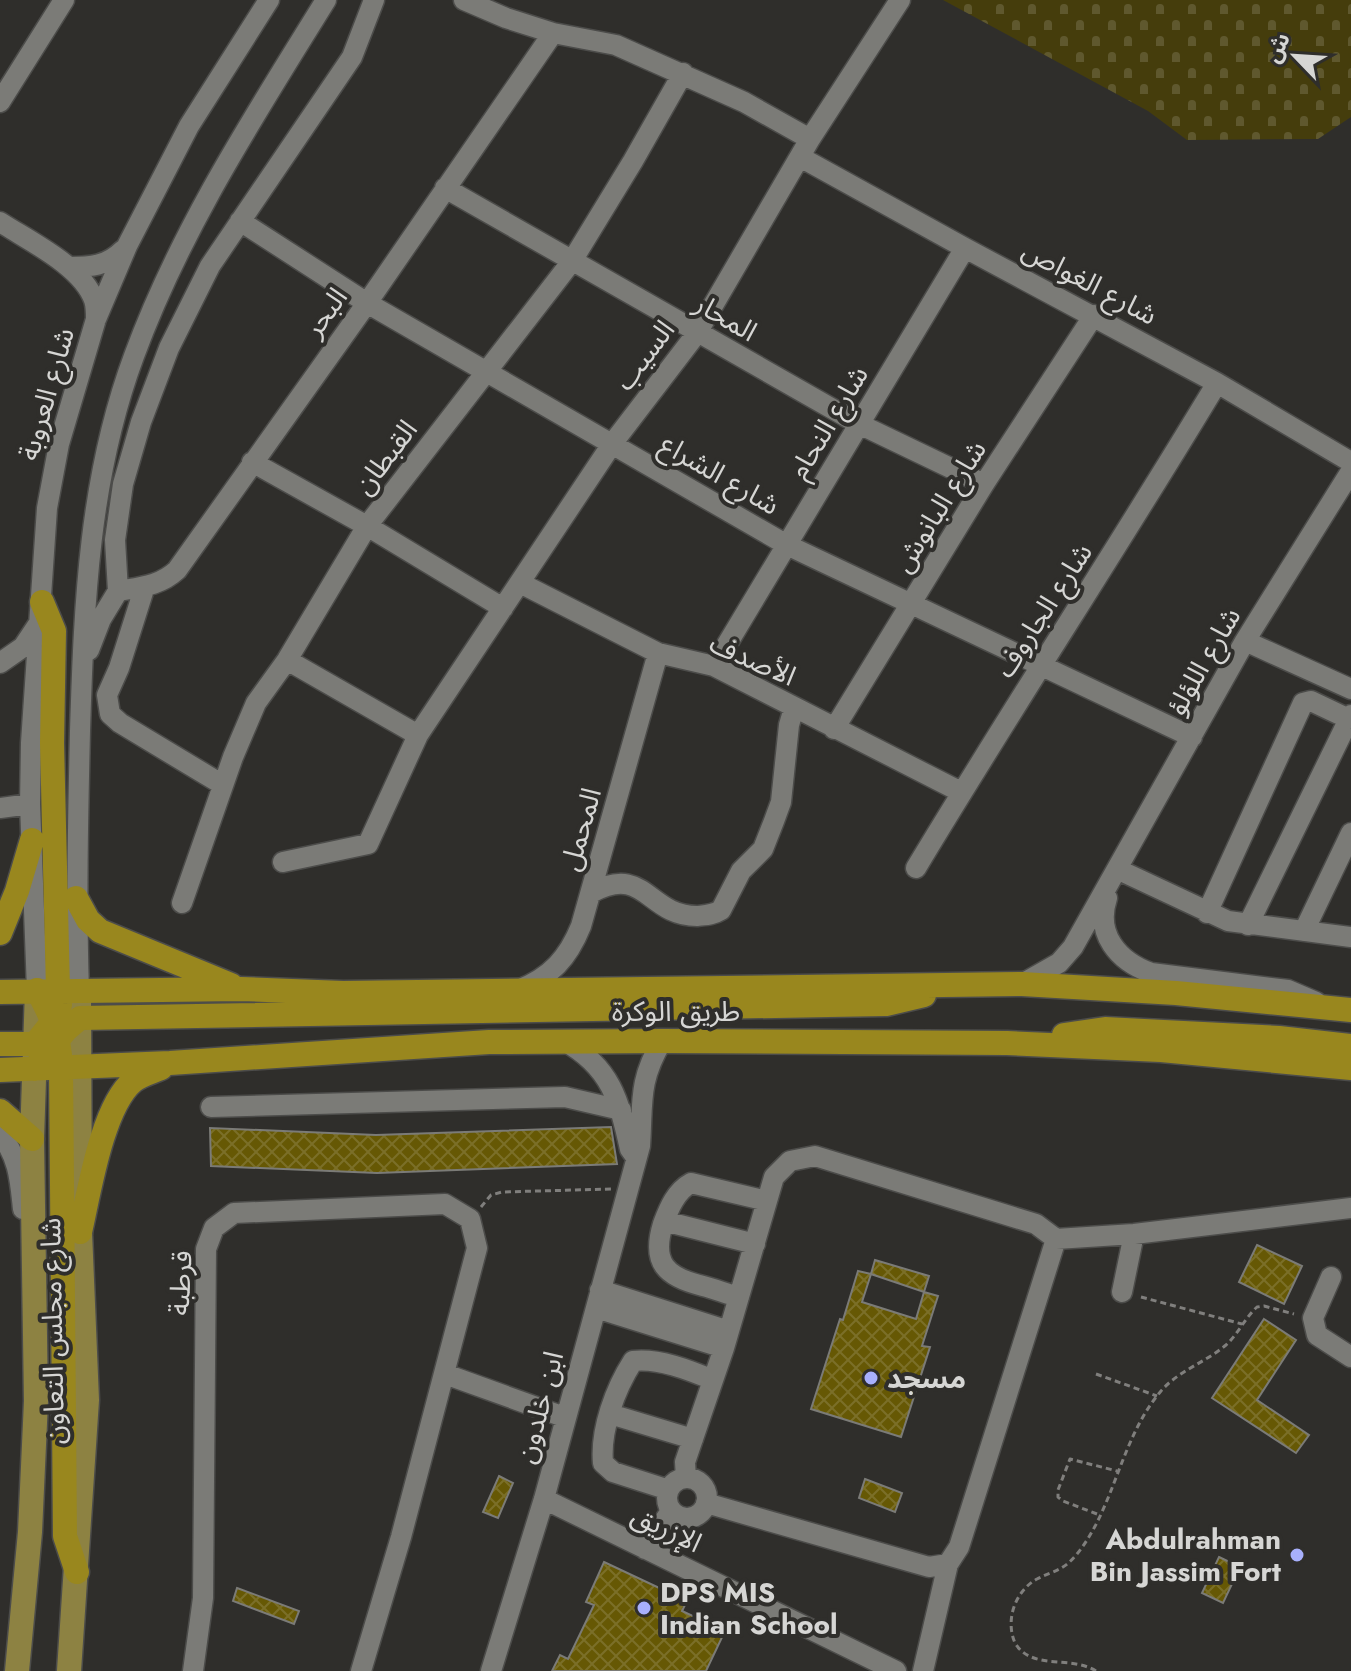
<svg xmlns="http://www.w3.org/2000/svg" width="1351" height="1671" viewBox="0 0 1351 1671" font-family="Jost,'Noto Sans Arabic',sans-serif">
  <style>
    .cemetery { fill: url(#cemetery-stones) }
    .building { fill: url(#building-cross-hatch); stroke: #7b7b77; stroke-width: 2 }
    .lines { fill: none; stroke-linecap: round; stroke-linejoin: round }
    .minor-casing { stroke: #4c4c4a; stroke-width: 23 }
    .major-casing { stroke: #4c4c4a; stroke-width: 27 }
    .highway-casing { stroke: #4c4c4a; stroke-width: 27 }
    .path { stroke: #807f7d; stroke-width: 3; stroke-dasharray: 6 4; stroke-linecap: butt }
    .minor { stroke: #7b7b77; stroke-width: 20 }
    .major { stroke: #8d8242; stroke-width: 24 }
    .highway { stroke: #99871e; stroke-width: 24 }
    .poi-dot { fill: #a8b0fc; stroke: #2f2e2b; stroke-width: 3 }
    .labels { text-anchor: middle; stroke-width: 8; stroke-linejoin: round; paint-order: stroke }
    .street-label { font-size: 28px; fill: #d6d6d4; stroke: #2f2e2b }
    .poi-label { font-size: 28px; font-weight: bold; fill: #d6d6d4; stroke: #2f2e2b; text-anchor: start }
  </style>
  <defs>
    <pattern id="cemetery-stones" width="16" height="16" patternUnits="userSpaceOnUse" patternTransform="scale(2)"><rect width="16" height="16" fill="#453d0c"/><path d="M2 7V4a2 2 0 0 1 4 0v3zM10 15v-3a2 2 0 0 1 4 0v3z" fill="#5f582e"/></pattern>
    <pattern id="building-cross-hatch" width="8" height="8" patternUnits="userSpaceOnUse" patternTransform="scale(2)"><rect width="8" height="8" fill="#665804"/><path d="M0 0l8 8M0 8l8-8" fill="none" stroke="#7b6f28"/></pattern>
  </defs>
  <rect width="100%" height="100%" fill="#2f2e2b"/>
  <path class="cemetery" d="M943 0H1351V117L1318 139 1187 140 1148 111Z"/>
  <path class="building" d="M611 1127 617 1164 377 1173 211 1166 210 1128 376 1135Z
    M1257 1245 1302 1266 1284 1304 1239 1282Z
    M875 1260 929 1276 924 1292 871 1274Z
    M858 1271 871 1274 862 1302 916 1319 924 1292 938 1296 922 1346 930 1347 901 1437 811 1409 840 1319 843 1320Z
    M1264 1319 1296 1340 1257 1400 1309 1435 1296 1453 1212 1398Z
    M499 1476 513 1483 498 1518 483 1512Z
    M865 1479 902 1493 895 1512 859 1498Z
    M1219 1557 1240 1567 1223 1603 1202 1593Z
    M604 1562 687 1601 682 1611 725 1631 706 1671H552L560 1655 568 1659 594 1605 586 1602Z
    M237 1588 299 1611 294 1624 233 1601Z"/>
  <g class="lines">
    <defs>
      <path id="minor" d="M464 0 506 18 553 33 616 45 744 102 810 139
        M0 102 64 0
        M800 157 965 248 1217 383 1351 462
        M445 188 859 424 984 484
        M240 221 367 303 787 545 1192 737
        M0 222C29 241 82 266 94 300 96 306 96 313 96 319
        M69 267C91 267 107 266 123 250
        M252 462 367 526 503 608
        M520 583 658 653 714 666 961 792
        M145 586 119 668 107 695 110 714 120 723 223 785
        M118 591C140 587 160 586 177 570L367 303 553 33
        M1245 641 1351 689
        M89 650 101 619 118 591 115 540 123 484 141 422 169 348 210 266 352 57 374 0
        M287 660 418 735
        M0 663 23 647 37 626
        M714 666 965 248
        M834 729 984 484 1094 315
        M0 808 30 804
        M283 862 368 844 418 735 612 444 697 333 810 139 900 0
        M916 868C1014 705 1119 546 1217 383
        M1119 870 1228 921 1351 937
        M591 893C646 863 647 916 697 916 706 915 713 915 721 910L741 871 763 849 774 821 781 802 789 725 794 708
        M1107 898C1095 934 1118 961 1151 973L1288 990 1316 1002
        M182 903 233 757 256 703 287 660 367 526 572 261 633 161 683 73
        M1207 913 1303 703 1311 701 1349 719
        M1248 925 1351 715
        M1304 931 1351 833
        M1022 984 1059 963 1073 947 1245 641 1351 471
        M37 990 30 804 31 743 47 508 59 444 96 319 127 246 189 126 269 0
        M518 990C551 977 568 958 581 926L658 653
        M79 991C76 904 78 817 80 731 84 603 89 477 134 356 181 228 255 115 326 0
        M564 1041C611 1067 619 1100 630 1149L635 1156
        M211 1107 565 1097 621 1110
        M0 1134C19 1157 20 1181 23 1209
        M664 1221 755 1244
        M1056 1239 1134 1234 1351 1208
        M1331 1277 1313 1318 1317 1335 1351 1357
        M600 1290 729 1331
        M1122 1292 1134 1234
        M739 1297C727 1294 715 1289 703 1286 666 1277 651 1263 663 1224 669 1208 676 1191 691 1183L767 1201
        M596 1308 724 1348
        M445 1374 564 1417
        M610 1414 693 1439
        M686 1478 685 1462 724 1348 774 1177 790 1161 815 1156 1036 1224 1056 1239 959 1547 948 1564 929 1567 706 1503
        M667 1498a20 20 0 1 1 40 0a20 20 0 1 1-40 0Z
        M669 1490 613 1472 603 1463C600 1430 615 1389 633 1361 659 1358 689 1370 713 1380
        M544 1499 896 1671
        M645 1549 671 1511
        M193 1671 203 1598 206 1249 214 1228 234 1213 445 1204 470 1219 477 1248 401 1537 361 1671
        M491 1671 544 1499 640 1146C643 1103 638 1081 662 1041
        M923 1671 948 1564"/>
      <path id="major" d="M17 1671 30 1532 36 1401 32 1139 37 990
        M69 1671 87 1400 80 1232 79 991"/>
      <path id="highway" d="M42 602 54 631 52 743 58 990 60 1005
        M76 898 88 920 100 931 231 985
        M0 933 17 891 32 840
        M37 990C53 1019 59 1034 61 1067L65 1536 77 1572
        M0 992 241 989 343 993 1022 984 1176 993 1351 1010
        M1064 1035 1105 1029 1279 1038 1351 1046
        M0 1044H35L54 1020
        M34 1069 66 1030 80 1018 886 1004 924 995
        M0 1070 170 1063 489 1042 662 1041 1007 1043 1161 1050 1351 1068
        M0 1111 32 1139
        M80 1232C89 1193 102 1107 133 1081 140 1075 152 1072 161 1068"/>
    </defs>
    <use href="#minor" class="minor-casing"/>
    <use href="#major" class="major-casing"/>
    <use href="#highway" class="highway-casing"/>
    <path class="path" d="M481 1207 491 1195 502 1192 611 1189
      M1141 1297 1242 1324
      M1096 1374 1157 1396
      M1097 1514 1063 1501 1058 1497V1490L1070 1459 1117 1471
      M1096 1671C1070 1655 1032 1671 1015 1643 1005 1620 1015 1591 1037 1579 1055 1570 1063 1571 1077 1554 1115 1507 1120 1439 1161 1391 1178 1371 1206 1362 1226 1345 1238 1334 1245 1318 1257 1307L1264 1306 1294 1314"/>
    <use href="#minor" class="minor"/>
    <use href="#major" class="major"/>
    <use href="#highway" class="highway"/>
  </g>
  <g class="poi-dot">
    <circle cx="871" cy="1378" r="8"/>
    <circle cx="1297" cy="1555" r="8"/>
    <circle cx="644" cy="1608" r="8"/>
  </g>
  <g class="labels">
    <g class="street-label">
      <text transform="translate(1090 282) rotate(28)" y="10">شارع الغواص</text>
      <text transform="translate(325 312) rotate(-54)" y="10">البحر</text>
      <text transform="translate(726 317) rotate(30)" y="10">المحار</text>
      <text transform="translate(644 355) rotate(-53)" y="10">السيب</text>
      <text transform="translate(46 394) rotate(-74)" y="10">شارع العروبة</text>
      <text transform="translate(828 422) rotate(-59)" y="10">شارع النحام</text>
      <text transform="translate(385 457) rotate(-53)" y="10">القبطان</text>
      <text transform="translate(720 474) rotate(30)" y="10">شارع الشراع</text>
      <text transform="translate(939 506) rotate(-58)" y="10">شارع البانوش</text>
      <text transform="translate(1043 610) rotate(-57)" y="10">شارع الجاروف</text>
      <text transform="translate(753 659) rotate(24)" y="10">الأصدف</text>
      <text transform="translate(1203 661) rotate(-60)" y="10">شارع اللؤلؤ</text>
      <text transform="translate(580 829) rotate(-74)" y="10">المحمل</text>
      <text x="676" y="1021">طريق الوكرة</text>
      <text transform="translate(180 1283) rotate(-87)" y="10">قرطبة</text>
      <text transform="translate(52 1331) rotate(-91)" y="10">شارع مجلس التعاون</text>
      <text transform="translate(539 1407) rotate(-75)" y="10">ابن خلدون</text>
      <text transform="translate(667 1528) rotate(26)" y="10">الإزريق</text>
    </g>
    <g class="poi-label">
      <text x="887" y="1388">مسجد</text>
      <text x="1281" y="1549" text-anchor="end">Abdulrahman<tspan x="1281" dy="32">Bin Jassim Fort</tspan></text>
      <text x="660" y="1602">DPS MIS<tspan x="660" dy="32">Indian School</tspan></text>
    </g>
  </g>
  <g transform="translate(1295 56) rotate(295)" stroke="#2f2e2b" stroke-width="6" paint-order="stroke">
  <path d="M0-6L14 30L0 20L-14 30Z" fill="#d6d6d4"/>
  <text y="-12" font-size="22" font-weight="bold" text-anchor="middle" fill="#d6d6d4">ش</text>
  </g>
</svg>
